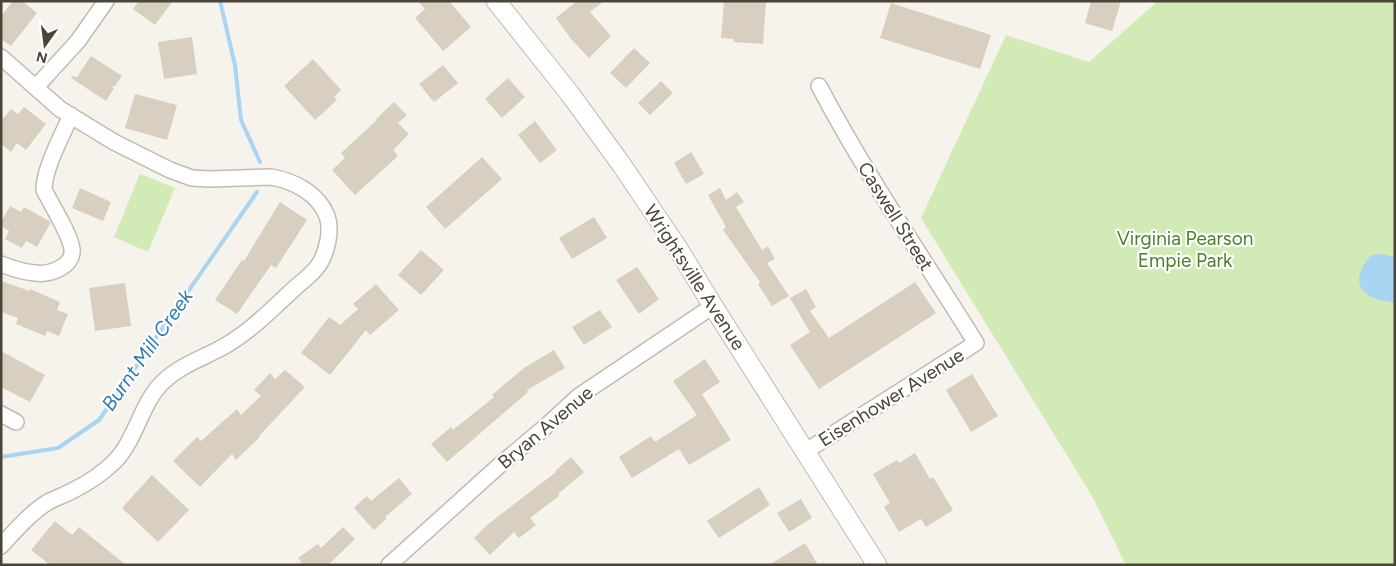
<svg xmlns="http://www.w3.org/2000/svg" width="1396" height="566" viewBox="0 0 1396 566" font-family="Figtree,sans-serif">
  <style>
    .green { fill: #d2eab5 }
    .water { fill: #a9d4f2 }
    .lines { fill: none; stroke-linecap: round; stroke-linejoin: round }
    .stream { stroke: #a9d4f2; stroke-width: 4 }
    .building { fill: #d8cfc1 }
    .minor-casing { stroke: #c2bbae; stroke-width: 18 }
    .tertiary-casing { stroke: #c2bbae; stroke-width: 21 }
    .minor { stroke: #fff; stroke-width: 15 }
    .tertiary { stroke: #fff; stroke-width: 19 }
    .labels { text-anchor: middle; stroke-width: 4.5; stroke-linejoin: round; paint-order: stroke }
    .street-label { font-size: 19px; fill: #4b4439; stroke: #fff }
    .park-label { font-size: 19px; fill: #4a7f2a; stroke: #fff }
    .water-label { font-size: 20px; font-style: italic; fill: #2e7ab2; stroke: #fff }
  </style>
  <rect width="100%" height="100%" fill="#f6f3ec"/>
  <path class="green" d="M1158 1H1395V565H1126L1092 496 921 218 1006 35 1089 62Z
    M140 174 175 188 148 252 114 237Z"/>
  <path class="water" d="M1382 254 1395 257V303C1387 301 1377 300 1371 297 1351 286 1360 268 1371 255Z"/>
  <g class="lines">
    <path class="stream" d="M220 1 235 65 241 120 260 162
      M1 457 58 448 99 420 257 192"/>
  </g>
  <path class="building" d="M13 1H22L37 13 11 46 1 39V16Z
    M139 1H173L155 25 133 9Z
    M418 1H449L471 27 443 51 415 18 425 9Z
    M577 1H604L590 12 611 36 589 58 571 39 556 18Z
    M724 1H766L763 44 733 42 734 39 721 38Z
    M1091 1H1121L1112 31 1085 23Z
    M891 3 991 35 980 69 880 38Z
    M192 37 197 74 164 79 158 42Z
    M634 48 650 63 626 88 610 73Z
    M91 56 122 76 115 86 110 87 114 88 106 101 71 78 72 76 77 77Z
    M313 59 341 90 334 97 337 100 315 120 284 86Z
    M443 65 458 83 434 102 419 84Z
    M508 78 525 97 502 118 485 99Z
    M661 81 673 93 650 115 638 103Z
    M135 94 177 105 167 140 125 128Z
    M394 102 407 115 398 123 409 134 393 150 398 156 355 195 332 170 345 158 341 153 377 120 376 119Z
    M24 107 46 124 26 150 17 143 11 152 1 144V121L11 109 18 114Z
    M535 121 557 150 540 163 518 135Z
    M691 152 704 174 686 184 674 163Z
    M482 157 502 179 445 229 426 207Z
    M80 188 111 202 103 221 72 208Z
    M720 188 726 200 737 192 744 202 736 207 762 250 768 246 775 259 767 263 789 296 772 306 758 284 760 282 723 230 726 227 708 195Z
    M280 202 307 220 276 268 271 265 237 314 215 300 242 260 244 261Z
    M10 206 21 212 24 207 51 222 37 247 26 241 22 248 5 239 9 231 1 226V222Z
    M594 217 607 238 572 259 559 238Z
    M421 250 444 270 421 295 398 275Z
    M637 267 659 299 639 314 616 280Z
    M1 281 30 291V289L60 302 57 310 68 314 59 336 47 331 45 336 16 324 18 318 1 312Z
    M915 282 936 313 819 389 790 345 810 332 790 298 806 289 816 307 810 311 829 338Z
    M125 283 131 326 95 331 89 288Z
    M376 284 399 310 370 335 366 330 330 375 301 353 329 317 340 325 358 309 353 304Z
    M600 310 612 327 584 345 572 327Z
    M554 350 565 368 527 390 528 392 447 462 431 444 451 427 453 430 494 397 492 395 524 368Z
    M1 351 45 375 30 402 1 387Z
    M705 359 720 382 702 394 731 440 689 465 679 449 632 478 619 457 651 436 655 442 697 415 673 381Z
    M285 370 305 387 259 436 260 437 236 460 232 454 200 487 173 461 197 437 201 441 237 409 241 415 261 396 254 390 270 373 275 379Z
    M972 374 998 416 971 432 946 390Z
    M915 453 930 479 933 477 953 510 926 527 921 519 899 532 884 507 890 503 873 474 897 460 899 463Z
    M571 457 584 472 558 494 559 496 530 518 536 525 519 538 514 532 490 555 474 538 487 525 556 472 555 471Z
    M152 475 189 510 158 542 122 508Z
    M399 478 412 494 385 517 387 518 374 530 354 508 367 496 371 501Z
    M759 487 770 505 719 538 707 521Z
    M801 499 812 518 789 532 777 513Z
    M55 521 72 535 79 527 126 565H50L31 550Z
    M343 527 355 539 328 565H303L298 558 318 544 321 548Z
    M805 543 818 565H769Z"/>
  <g class="lines">
    <defs>
      <path id="minor" d="M1 57 60 109 114 142 170 170 192 178 209 179 271 177C294 181 318 193 327 216 332 230 327 251 320 263 314 273 304 280 296 287 273 308 250 332 223 347 203 358 181 365 164 381 141 402 137 438 115 461 103 473 88 483 72 491 64 495 56 498 48 502 30 513 15 531 1 546
        M36 87 78 41 106 1
        M1 264C11 268 24 272 35 273 49 275 74 267 72 249 70 234 51 204 44 190 44 168 62 136 71 115
        M1 414 16 422
        M806 451 976 343C923 258 866 175 819 86
        M389 565 501 464 544 428 579 396 713 306"/>
      <path id="tertiary" d="M496 1 570 94 621 164 677 247 713 306 877 565"/>
    </defs>
    <use href="#minor" class="minor-casing"/>
    <use href="#tertiary" class="tertiary-casing"/>
    <use href="#minor" class="minor"/>
    <use href="#tertiary" class="tertiary"/>
  </g>
  <g class="labels">
    <g class="street-label">
      <text transform="translate(896 216) rotate(58)" y="7">Caswell Street</text>
      <text transform="translate(695 277) rotate(57)" y="7">Wrightsville Avenue</text>
      <text transform="translate(891 397) rotate(-32)" y="7">Eisenhower Avenue</text>
      <text transform="translate(545 427) rotate(-40)" y="7">Bryan Avenue</text>
    </g>
    <g class="park-label">
      <text x="1185" y="245">Virginia Pearson<tspan x="1185" dy="22">Empie Park</tspan></text>
    </g>
    <g class="water-label">
      <text transform="translate(147 350) rotate(-55)" y="7">Burnt Mill Creek</text>
    </g>
  </g>
  <rect width="1396" height="566" fill="none" stroke="#4b4439" stroke-width="5"/>
  <g transform="translate(45 45) rotate(194)" stroke="#ffffff" stroke-width="4" paint-order="stroke">
  <path d="M0-4L9 19L0 12L-9 19Z" fill="#4b4439"/>
  <text y="-8" font-size="14" font-weight="bold" text-anchor="middle" fill="#4b4439">N</text>
  </g>
</svg>
